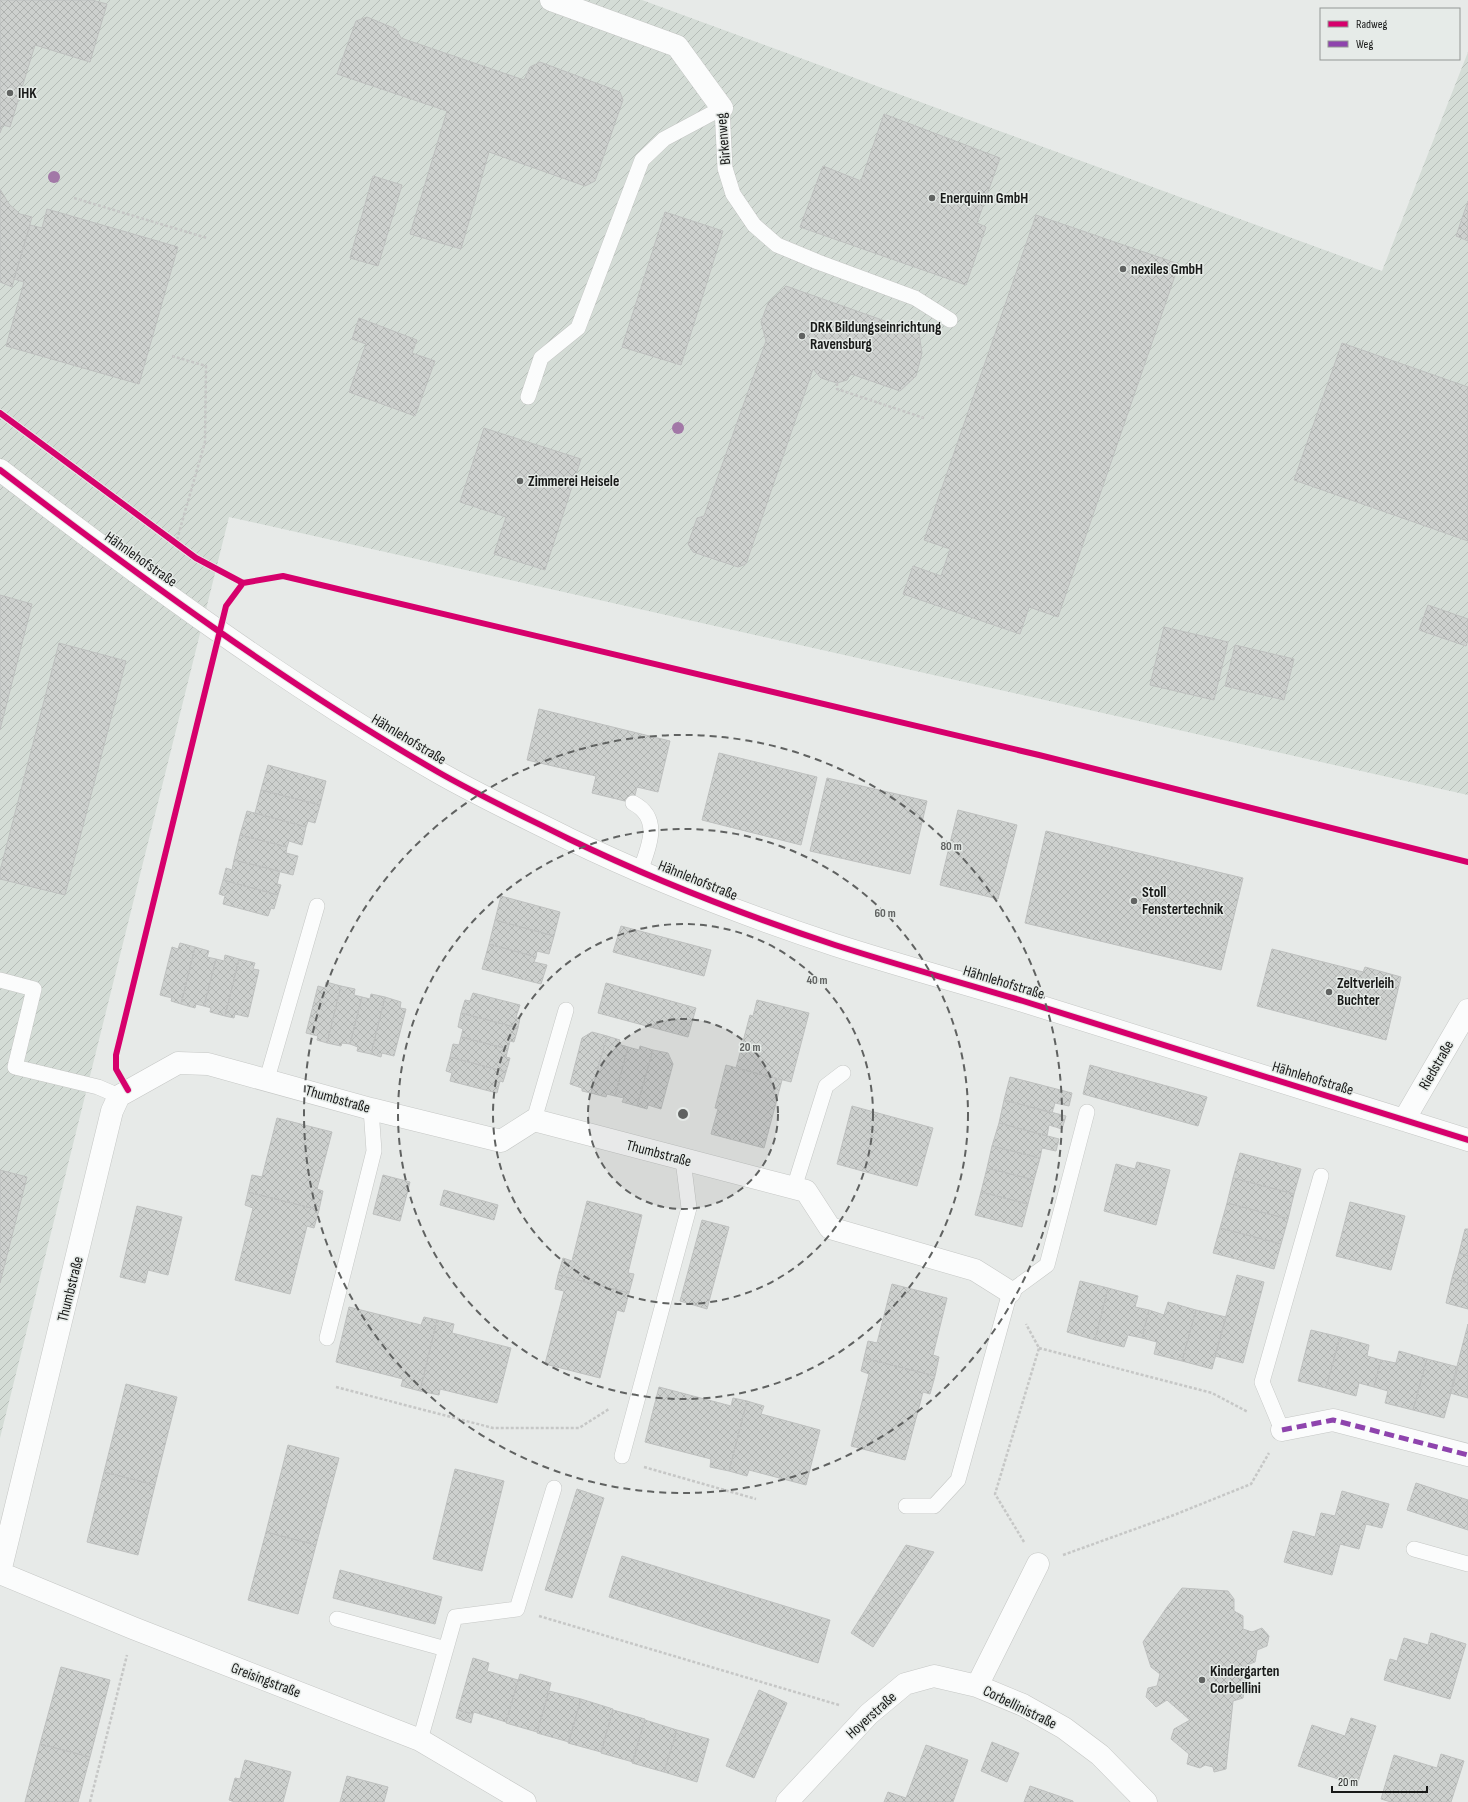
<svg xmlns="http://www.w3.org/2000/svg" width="1468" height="1802" viewBox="0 0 1468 1802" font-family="'Sofia Sans Condensed',sans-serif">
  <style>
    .industrial { fill: url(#industrial-furrows) }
    .building { fill: url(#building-cross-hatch); stroke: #bec0bf }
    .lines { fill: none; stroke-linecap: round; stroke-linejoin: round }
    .service-casing { stroke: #c5c7c5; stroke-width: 16 }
    .minor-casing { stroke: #c5c7c5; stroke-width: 23 }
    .path { stroke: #c6c7c6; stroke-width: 2.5; stroke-dasharray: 3 2; stroke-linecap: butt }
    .service { stroke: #fbfcfc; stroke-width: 15 }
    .minor { stroke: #fbfcfc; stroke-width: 22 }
    .quiet { stroke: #8e44ad; stroke-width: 5; stroke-dasharray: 10 5; stroke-linecap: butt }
    .cycleway-casing { stroke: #e6ebe8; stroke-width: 8 }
    .cycleway { stroke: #d6006c; stroke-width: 6 }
    .tree { fill: #a278a7 }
    .ring { fill: none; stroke: #606261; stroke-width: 2; stroke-dasharray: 7 5 }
    .poi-dot { fill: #606261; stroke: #e6ebe8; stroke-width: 1.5 }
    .labels { text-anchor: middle; stroke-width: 3; stroke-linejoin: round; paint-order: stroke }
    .poi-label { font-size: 15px; font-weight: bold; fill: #181918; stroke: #e6ebe8; text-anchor: start }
    .street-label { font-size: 15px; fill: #181918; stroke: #e6ebe8 }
    .centre { fill: #606261; stroke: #e6ebe8; stroke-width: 2 }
    .ring-label { font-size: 12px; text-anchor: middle; font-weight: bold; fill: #606261; stroke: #e6ebe8; stroke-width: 3; stroke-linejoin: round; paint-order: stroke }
  </style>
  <defs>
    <pattern id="industrial-furrows" width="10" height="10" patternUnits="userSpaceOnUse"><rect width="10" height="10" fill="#d4dcd6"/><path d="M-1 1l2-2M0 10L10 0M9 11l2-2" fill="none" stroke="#b5bcb7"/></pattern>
    <pattern id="building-cross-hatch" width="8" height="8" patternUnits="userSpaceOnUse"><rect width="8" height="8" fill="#cdd0ce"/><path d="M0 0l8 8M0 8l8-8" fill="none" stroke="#afb2b0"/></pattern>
  </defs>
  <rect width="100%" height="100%" fill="#e7eae8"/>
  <path class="industrial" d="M0 0H642L1382 271 1468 52V795L229 517 0 1438Z"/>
  <path class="building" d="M0 0H92L107 4 90 62 35 45 10 127 3 125 0 133Z
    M367 17 396 29 401 38 524 80 530 67 540 62 620 92 623 100 595 181 585 186 489 152 461 249 410 234 447 111 337 74 356 21Z
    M884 114 1000 158 977 223 986 227 966 285 800 227 823 166 861 181Z
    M373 176 402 185 378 266 350 258Z
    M0 189 9 204 20 214 32 217 12 287 0 282Z
    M1468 201V241L1456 236Z
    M47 209 178 247 139 384 6 346 24 282 14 279 30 225 42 228Z
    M665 212 723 231 681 365 622 347Z
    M1036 215 1179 264 1058 617 1029 607 1020 634 903 594 913 566 941 576 950 549 924 540Z
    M786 286 919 333 922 353 916 376 900 391 851 374 847 380 837 383 821 378 813 369 746 564 738 567 693 552 688 544 697 518 704 516 766 341 761 322 768 303Z
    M359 318 417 340 412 353 435 361 415 416 349 392 366 344 352 339Z
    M1342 343 1468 387V541L1294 480Z
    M484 428 581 459 545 570 494 554 506 517 460 502Z
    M0 595 32 604 0 730Z
    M1428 605 1468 619V640L1466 646 1419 630Z
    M1164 627 1228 642 1214 700 1150 685Z
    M59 643 126 661 65 895 0 879V871Z
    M1235 645 1294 659 1284 700 1225 686Z
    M539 709 670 741 658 792 637 787 633 803 592 793 596 776 527 760Z
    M719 753 817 777 801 845 702 820Z
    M268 765 326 781 320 805 261 790Z
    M827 778 927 801 910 874 810 851Z
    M261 790 320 805 315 823 308 821 306 827 255 813Z
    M958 810 1017 825 998 899 940 885Z
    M247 811 306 827 302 845 289 841 287 847 240 835Z
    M1046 831 1243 878 1221 970 1025 923Z
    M240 835 287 847 286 853 298 856 293 875 234 860Z
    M234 860 280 871 277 884 281 885 278 895 223 880 226 868 232 870Z
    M223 880 278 895 274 909 271 908 268 916 223 904 225 896 219 894Z
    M501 896 560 912 554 936 495 920Z
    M495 920 554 936 549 954 537 951 536 957 489 944Z
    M621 926 711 950 704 976 613 952Z
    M180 943 195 947 181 1004 171 1001 172 998 160 995 172 947 178 949Z
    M489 944 536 957 534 962 547 965 541 984 482 969Z
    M195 947 209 951 207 957 216 959 204 1006 196 1004 195 1008 181 1004Z
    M1272 949 1363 972 1365 967 1401 977 1386 1040 1257 1006Z
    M225 955 239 959 225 1016 210 1012 211 1008 204 1006 216 959 224 961Z
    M239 959 255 963 253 969 259 970 248 1017 235 1014 234 1018 225 1016Z
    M326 982 341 986 327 1043 317 1040 318 1036 306 1033 318 986 325 988Z
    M606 983 696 1008 688 1037 598 1013Z
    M341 986 355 989 354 995 362 997 350 1044 342 1043 341 1046 327 1043Z
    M473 993 520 1005 516 1017 520 1018 518 1028 461 1013 465 1000 470 1001Z
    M371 994 385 997 371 1054 357 1051 358 1047 350 1044 362 997 370 999Z
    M385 997 401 1002 400 1008 406 1009 394 1056 382 1053 381 1057 371 1054Z
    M757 1000 809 1013 791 1082 736 1068 750 1015 753 1016Z
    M461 1013 518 1028 514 1042 510 1041 508 1049 461 1037 463 1029 458 1027Z
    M592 1032 607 1036 591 1093 582 1091V1088L570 1084 582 1038Z
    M607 1036 620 1040 618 1044 628 1047 615 1096 607 1094 606 1097 591 1093Z
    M461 1037 508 1049 506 1057 510 1058 506 1072 450 1057 453 1044 459 1045Z
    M640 1046 653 1050 637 1106 622 1102 624 1098 615 1096 628 1047 639 1050Z
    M653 1050 668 1053 673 1064 661 1109 648 1105 647 1109 637 1106Z
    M450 1057 506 1072 503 1082 500 1081 497 1093 450 1081 452 1073 446 1071Z
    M726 1065 782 1080 764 1148 711 1134 718 1109 715 1108Z
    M1090 1065 1207 1097 1198 1126 1083 1094Z
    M1010 1077 1072 1093 1069 1106 1055 1103 1052 1113 1004 1100Z
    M1004 1100 1066 1116 1062 1129 1049 1125 1047 1136 999 1123Z
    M852 1106 933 1128 917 1186 837 1164Z
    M277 1118 332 1132 317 1189 323 1191 319 1210 248 1192 252 1175 262 1177Z
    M999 1123 1059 1139 1056 1151 1042 1148 1040 1158 992 1146Z
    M992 1146 1040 1158 1034 1180 987 1168Z
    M1240 1153 1301 1169 1294 1194 1233 1178Z
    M1137 1162 1170 1170 1156 1225 1104 1211 1116 1164 1135 1169Z
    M987 1168 1034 1180 1028 1204 981 1192Z
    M0 1170 27 1177 0 1283Z
    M383 1175 410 1182 400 1221 373 1214Z
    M1233 1178 1294 1194 1288 1219 1227 1203Z
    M444 1190 498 1205 494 1220 440 1205Z
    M248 1192 319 1210 314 1228 307 1226 290 1294 235 1280 253 1208 245 1205Z
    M981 1192 1028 1204 1022 1227 975 1215Z
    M587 1201 642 1215 628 1273 634 1274 629 1293 558 1275 563 1258 572 1261Z
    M1350 1202 1405 1216 1391 1270 1336 1256Z
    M1227 1203 1288 1219 1281 1244 1220 1228Z
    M137 1206 182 1217 168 1275 148 1270 145 1283 120 1277Z
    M702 1220 729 1227 707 1309 680 1301Z
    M1220 1228 1281 1244 1274 1269 1213 1253Z
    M1465 1229H1468V1256L1459 1253Z
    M1459 1253 1468 1256V1283L1452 1278Z
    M558 1275 629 1293 624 1312 617 1310 600 1378 545 1364 564 1291 555 1289Z
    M1237 1275 1264 1282 1243 1363 1215 1356Z
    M1452 1278 1468 1283V1309L1446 1303Z
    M1080 1281 1108 1288 1095 1340 1067 1332Z
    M892 1284 947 1298 933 1355 939 1357 935 1376 864 1358 868 1341 877 1343Z
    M1108 1288 1138 1296 1135 1307 1149 1310 1142 1338 1128 1335 1124 1347 1095 1340Z
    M1168 1302 1196 1310 1182 1361 1154 1354 1157 1342 1142 1338 1149 1310 1164 1315Z
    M349 1307 421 1325 424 1317 437 1320 420 1391 401 1386 403 1379 336 1362Z
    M1196 1310 1226 1317 1212 1369 1182 1361Z
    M437 1320 454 1324 452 1333 511 1348 497 1403 440 1389 439 1395 420 1391Z
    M1468 1324V1398L1450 1393Z
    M1311 1330 1340 1337 1326 1388 1298 1381Z
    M1340 1337 1369 1345 1367 1356 1381 1360 1374 1387 1359 1383 1356 1396 1326 1388Z
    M1399 1351 1427 1359 1413 1410 1385 1403 1388 1391 1374 1387 1381 1360 1396 1363Z
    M864 1358 935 1376 930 1394 923 1392 905 1460 851 1446 869 1374 861 1371Z
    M1427 1359 1458 1367 1444 1418 1413 1410Z
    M126 1384 177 1397 155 1485 104 1472Z
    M659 1387 731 1406 733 1398 747 1401 729 1471 710 1467 711 1459 645 1442Z
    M747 1401 764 1406 761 1414 820 1430 806 1485 749 1470 747 1476 729 1471Z
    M288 1445 339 1458 316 1545 266 1532Z
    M455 1469 504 1481 482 1571 433 1559Z
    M104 1472 155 1485 138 1555 87 1542Z
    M1416 1483 1468 1500V1530L1407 1510Z
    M577 1489 604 1498 572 1598 545 1590Z
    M1342 1491 1389 1504 1382 1528 1366 1524 1359 1549 1340 1544 1332 1575 1284 1562 1293 1531 1315 1537 1321 1513 1335 1516Z
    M266 1532 316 1545 298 1614 248 1600Z
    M906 1545 934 1552 873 1647 851 1633Z
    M622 1556 830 1620 818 1663 609 1597Z
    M340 1570 442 1597 435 1624 333 1598Z
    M1182 1588 1228 1591 1234 1599V1611L1243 1616V1629L1252 1632 1262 1628 1269 1636 1267 1646 1257 1650 1255 1662 1247 1665 1243 1698 1233 1701 1226 1769 1214 1772 1213 1767 1205 1765 1200 1768 1187 1764 1189 1754 1171 1739 1174 1729 1190 1720 1167 1700 1156 1707 1146 1697 1148 1688 1157 1686 1160 1674 1151 1667 1143 1642 1167 1607Z
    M1431 1633 1466 1644 1450 1699 1384 1680 1390 1659 1397 1661 1404 1638 1428 1645Z
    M473 1658 489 1663 487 1671 518 1680 506 1722 474 1712 473 1714 458 1710Z
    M61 1667 110 1680 90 1757 40 1744Z
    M520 1674 551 1683 537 1732 506 1723Z
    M759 1690 787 1703 754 1778 726 1766Z
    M549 1691 581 1699 569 1742 537 1733Z
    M581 1699 613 1709 601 1752 568 1743Z
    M458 1710 473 1714 471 1723 456 1718Z
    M613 1710 645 1719 633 1762 601 1753Z
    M1351 1718 1376 1726 1357 1785 1298 1766 1312 1725 1345 1736Z
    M645 1720 677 1730 664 1772 632 1763Z
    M677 1730 709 1739 697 1782 664 1772Z
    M992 1742 1019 1753 1007 1782 981 1771Z
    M40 1744 90 1757 78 1802H25Z
    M926 1745 968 1760 953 1802H884L888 1792 906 1798Z
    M1441 1754 1464 1761 1451 1802H1391L1381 1799 1394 1755 1437 1768Z
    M245 1760 291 1772 283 1802H235L229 1800 235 1778 240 1779Z
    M347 1776 388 1787 384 1802H340Z
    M1030 1786 1073 1801V1802H1024Z"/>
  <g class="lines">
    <defs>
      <path id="service" d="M528 397 541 358 578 328 642 160 664 139 722 108 725 168 733 194 754 225 777 245 818 262 915 298 950 320
        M633 803C662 818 649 847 640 871
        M0 980 34 989 15 1067 98 1087 119 1096
        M267 1079 317 906
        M534 1120 566 1010
        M794 1188 826 1086 843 1073
        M327 1338 374 1151 371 1109
        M1282 1430 1262 1382 1321 1176
        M622 1456 689 1208 683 1160
        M906 1506H934L958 1480 1010 1292 1047 1265 1087 1112
        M1414 1549 1468 1564
        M337 1619 446 1649
        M420 1740 455 1617 517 1609 554 1488"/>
      <path id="minor" d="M551 0 677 46 722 108
        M0 470C140 577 284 683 438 772 480 796 525 817 569 839 654 880 744 915 835 945 897 965 960 982 1023 1001 1171 1047 1319 1094 1468 1140
        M1404 1120 1468 1010
        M1282 1430 1333 1420 1468 1455
        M0 1572 112 1111 119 1096 178 1063 208 1064 371 1109 501 1141 534 1120 806 1191 830 1228 975 1270 1010 1292
        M0 1573 133 1628 420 1740 525 1802
        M977 1686 1038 1564
        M787 1802 869 1714 905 1684 934 1676 977 1686 1023 1705 1064 1728 1100 1755 1146 1802"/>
    </defs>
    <use href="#service" class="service-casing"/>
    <use href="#minor" class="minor-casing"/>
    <path class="path" d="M74 198 207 238
      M172 356 206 366 205 442 176 543
      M837 383V389L924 418
      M1039 1348 1212 1393 1248 1412
      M336 1387 493 1428H579L609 1409
      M644 1467 756 1499
      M1024 1542 995 1494 1039 1348 1026 1324
      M1063 1555 1174 1515 1251 1484 1269 1453
      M539 1616 839 1705
      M90 1802 127 1655"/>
    <use href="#service" class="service"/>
    <use href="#minor" class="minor"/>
    <path class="quiet" d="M1282 1430 1333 1420 1468 1455"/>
    <defs>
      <path id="cycleway" d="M0 413 196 558 243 583 283 576 1039 755 1468 862
        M0 470C140 577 284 683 438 772 480 796 525 817 569 839 654 880 744 915 835 945 897 965 960 982 1023 1001 1171 1047 1319 1094 1468 1140
        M128 1090 116 1069V1055L226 606 243 583"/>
    </defs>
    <use href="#cycleway" class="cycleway-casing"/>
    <use href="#cycleway" class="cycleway"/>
  </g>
  <g class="tree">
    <circle cx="54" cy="177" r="6"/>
    <circle cx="678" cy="428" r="6"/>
  </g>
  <circle cx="683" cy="1114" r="95" fill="#606261" fill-opacity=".12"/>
  <g class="ring">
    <circle cx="683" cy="1114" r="95"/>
    <circle cx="683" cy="1114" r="190"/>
    <circle cx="683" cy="1114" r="285"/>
    <circle cx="683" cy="1114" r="379"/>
  </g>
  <g class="poi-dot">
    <circle cx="10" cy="93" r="4"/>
    <circle cx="932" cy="198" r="4"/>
    <circle cx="1123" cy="269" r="4"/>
    <circle cx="802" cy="336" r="4"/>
    <circle cx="520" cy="481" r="4"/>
    <circle cx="1134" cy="901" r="4"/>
    <circle cx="1329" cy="992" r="4"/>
    <circle cx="1202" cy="1680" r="4"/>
  </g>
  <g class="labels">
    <g class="poi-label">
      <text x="18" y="98">IHK</text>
      <text x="940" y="203">Enerquinn GmbH</text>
      <text x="1131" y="274">nexiles GmbH</text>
      <text x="810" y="332">DRK Bildungseinrichtung<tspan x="810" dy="17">Ravensburg</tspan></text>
      <text x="528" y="486">Zimmerei Heisele</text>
      <text x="1142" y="897">Stoll<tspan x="1142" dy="17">Fenstertechnik</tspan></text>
      <text x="1337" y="988">Zeltverleih<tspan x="1337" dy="17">Buchter</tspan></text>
      <text x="1210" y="1676">Kindergarten<tspan x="1210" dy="17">Corbellini</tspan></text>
    </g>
    <g class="street-label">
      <text transform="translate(723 139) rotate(-95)" y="5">Birkenweg</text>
      <text transform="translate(141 559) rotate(35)" y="5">Hähnlehofstraße</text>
      <text transform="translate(409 739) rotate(31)" y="5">Hähnlehofstraße</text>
      <text transform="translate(698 880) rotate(22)" y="5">Hähnlehofstraße</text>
      <text transform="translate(1004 982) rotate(17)" y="5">Hähnlehofstraße</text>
      <text transform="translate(1436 1065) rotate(-60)" y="5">Riedstraße</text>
      <text transform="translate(1313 1078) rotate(17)" y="5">Hähnlehofstraße</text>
      <text transform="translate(338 1099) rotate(16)" y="5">Thumbstraße</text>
      <text transform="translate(659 1153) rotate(15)" y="5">Thumbstraße</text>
      <text transform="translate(70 1289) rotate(-76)" y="5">Thumbstraße</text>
      <text transform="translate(266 1680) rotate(21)" y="5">Greisingstraße</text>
      <text transform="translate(1020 1707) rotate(26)" y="5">Corbellinistraße</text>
      <text transform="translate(871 1715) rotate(-42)" y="5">Hoyerstraße</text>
    </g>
  </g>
  <circle cx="683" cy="1114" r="6" class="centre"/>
  <g class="ring-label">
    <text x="951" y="850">80 m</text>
    <text x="885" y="917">60 m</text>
    <text x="817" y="984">40 m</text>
    <text x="750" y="1051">20 m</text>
  </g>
  <rect x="1320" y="8" width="140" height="52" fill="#e6ebe8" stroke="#949795"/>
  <rect x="1328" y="21" width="20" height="6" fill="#d6006c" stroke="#949795"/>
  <text x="1356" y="28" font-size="12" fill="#181918">Radweg</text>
  <rect x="1328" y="41" width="20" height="6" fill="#8e44ad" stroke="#949795"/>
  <text x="1356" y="48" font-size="12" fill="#181918">Weg</text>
  <path d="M1332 1786v6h95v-6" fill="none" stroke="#181918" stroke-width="2"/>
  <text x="1338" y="1786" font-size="12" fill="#181918" stroke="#e6ebe8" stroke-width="3" paint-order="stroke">20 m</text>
</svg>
